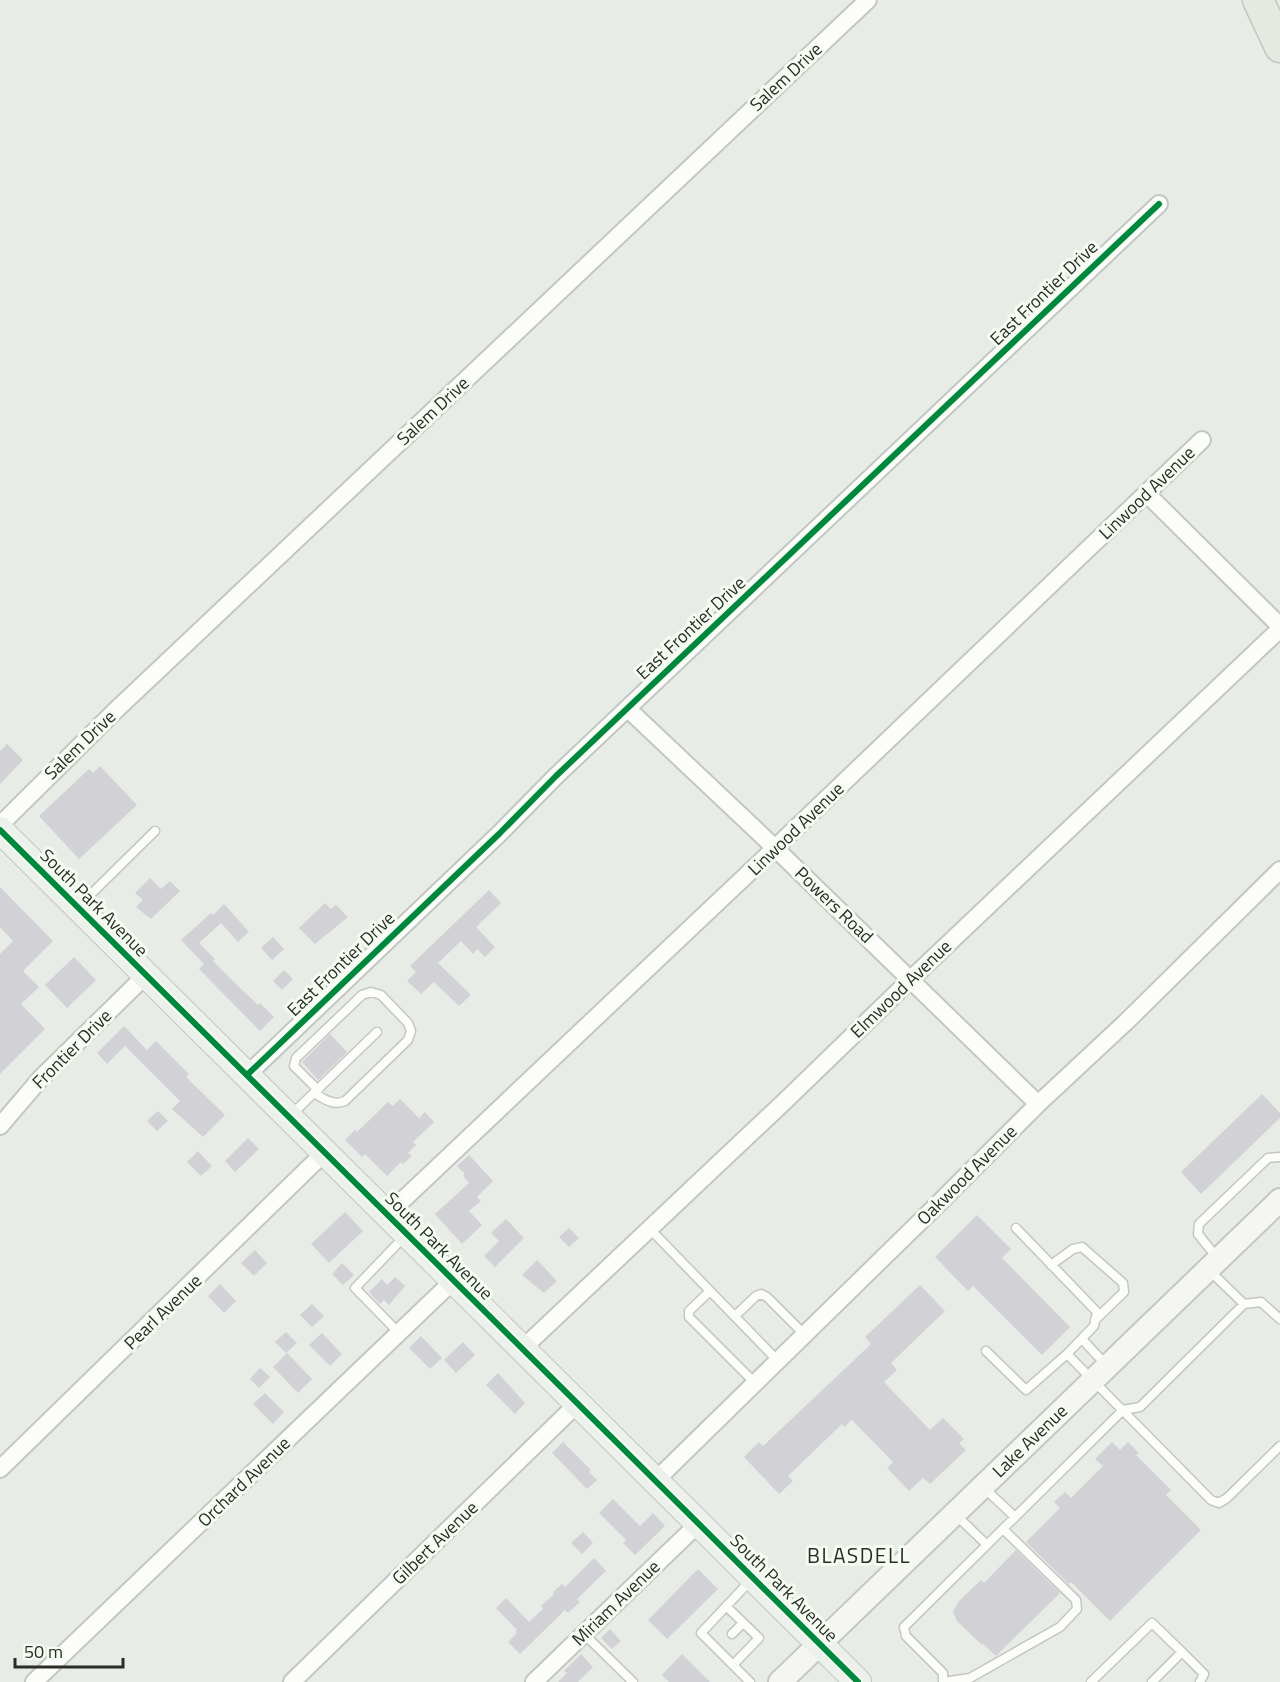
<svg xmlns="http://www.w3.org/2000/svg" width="1280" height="1682" viewBox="0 0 1280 1682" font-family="'Titillium Web',sans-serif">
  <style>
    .building { fill: #d1d1d6 }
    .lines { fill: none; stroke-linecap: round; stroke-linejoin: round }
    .lane-casing { stroke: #c3c7c2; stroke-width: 11 }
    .street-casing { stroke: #c3c7c2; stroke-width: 20 }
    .secondary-casing { stroke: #c3c7c2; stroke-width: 26 }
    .primary-casing { stroke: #c4c6c3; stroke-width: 28 }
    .highway-casing { stroke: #c4c6c3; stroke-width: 33 }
    .lane { stroke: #fcfcfb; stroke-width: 8 }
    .street { stroke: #fcfcfb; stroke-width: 16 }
    .secondary { stroke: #f5f6f4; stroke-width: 22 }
    .primary { stroke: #edf1eb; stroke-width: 26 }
    .highway { stroke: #e5eae1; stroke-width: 30 }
    .cycleway-casing { stroke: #f4fcf1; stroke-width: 10 }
    .cycleway { stroke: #00873e; stroke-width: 6 }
    .labels { text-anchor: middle; stroke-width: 6; stroke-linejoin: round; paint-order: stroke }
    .street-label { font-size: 18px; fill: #292c28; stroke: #f4fcf1 }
    .quarter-label { font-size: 21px; letter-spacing: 1.5px; fill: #292c28; stroke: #f4fcf1 }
  </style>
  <rect width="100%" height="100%" fill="#e8ece6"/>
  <path class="building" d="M7 744 23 760 0 784V751Z
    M100 766 137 805 79 859 39 816 89 769 93 773Z
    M150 878 161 889 170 881 180 891 151 919 136 907 143 900 135 893Z
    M0 887 53 941 23 971 39 987 21 1004 45 1029 0 1074V954L13 941 0 927Z
    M489 890 501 903 476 927 495 947 485 957 477 949 473 954 461 941 438 963 471 995 459 1006 434 982 421 994 407 981 416 972 410 966Z
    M325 903 331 909 336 905 348 917 315 944 299 928Z
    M224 904 249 932 238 942 221 923 199 943 215 959 213 961 234 982 258 1005 260 1003 274 1017 260 1031 199 969 204 964 181 940 211 913 213 915Z
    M273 937 284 949 272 960 261 948Z
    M74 957 96 980 67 1008 45 985Z
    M284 970 293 979 282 990 273 981Z
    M124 1026 147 1050 156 1041 189 1074 186 1077 225 1115 203 1137 172 1109 180 1101 125 1046 107 1064 97 1053Z
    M330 1034 347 1052 318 1080 302 1062Z
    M1262 1094 1280 1113V1118L1201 1194 1181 1172Z
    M400 1099 419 1118 425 1112 434 1122 413 1142 416 1145 408 1153 412 1156 403 1164 401 1162 387 1176 365 1154 362 1157 345 1140 355 1130 357 1132 388 1102 393 1106Z
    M158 1111 168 1121 157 1131 147 1121Z
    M248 1138 259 1149 235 1172 225 1161Z
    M198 1151 212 1166 201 1176 187 1162Z
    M469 1155 493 1181 477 1197 481 1201 469 1211 482 1225 462 1244 435 1214 469 1183 463 1176 465 1174 457 1166Z
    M345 1212 363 1231 329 1263 311 1244Z
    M977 1215 1011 1249 1002 1258 1070 1327 1042 1355 973 1286 968 1291 935 1257Z
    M506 1219 524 1238 495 1267 484 1256 499 1241 491 1233Z
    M569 1228 579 1238 569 1247 559 1237Z
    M255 1250 267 1263 254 1276 241 1263Z
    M537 1260 557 1281 544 1293 522 1275Z
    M342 1263 354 1275 343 1285 332 1274Z
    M395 1277 405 1286 389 1305 384 1300 380 1304 369 1292 382 1279 387 1285Z
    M220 1284 236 1301 224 1313 208 1296Z
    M920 1285 945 1311 891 1363 897 1370 884 1382 930 1430 943 1418 964 1439 959 1443 966 1450 930 1484 923 1478 909 1491 887 1468 893 1462 852 1420 844 1427 842 1424 788 1476 793 1481 779 1494 744 1457 759 1442 763 1446 871 1344 865 1337Z
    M312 1304 324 1316 312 1327 300 1315Z
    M286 1332 297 1343 286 1353 275 1342Z
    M322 1333 342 1354 330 1366 309 1345Z
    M421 1336 442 1358 430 1369 409 1348Z
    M463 1342 475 1355 456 1373 444 1360Z
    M287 1353 312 1379 298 1393 273 1367Z
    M260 1368 270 1377 259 1388 250 1379Z
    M498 1373 525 1403 515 1414 486 1385Z
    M265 1393 284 1412 273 1424 253 1404Z
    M563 1442 591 1470 589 1472 597 1480 587 1489 552 1453Z
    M1112 1442 1120 1450 1128 1442 1139 1453 1136 1455 1171 1490 1166 1495 1201 1530 1110 1621 1071 1582 1069 1584 1026 1542 1060 1508 1054 1502 1065 1492 1071 1498 1103 1466 1095 1459Z
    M613 1499 640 1526 653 1513 665 1526 635 1555 623 1543 626 1540 599 1513Z
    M583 1532 593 1543 582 1554 571 1543Z
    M1016 1550 1060 1593 996 1656 983 1644 982 1645 957 1621 953 1612 958 1602 981 1580 984 1583Z
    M594 1558 606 1571 577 1599 580 1602 568 1613 565 1610 520 1654 508 1642 517 1633 515 1632 517 1630 496 1608 506 1598 529 1622 543 1609 541 1606 554 1594 553 1592 562 1584 565 1587Z
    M698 1569 718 1589 667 1639 648 1620Z
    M610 1629 621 1641 612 1649 601 1638Z
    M581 1654 593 1667 578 1682H558L567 1673 564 1671Z
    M682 1654 710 1682H669L662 1675Z"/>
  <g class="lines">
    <defs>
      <path id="lane" d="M80 905 155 831
        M314 1093C324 1099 333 1106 345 1101L408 1040 411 1031 408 1023 381 995 371 992 362 995 296 1058 294 1066 318 1090
        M291 1115 377 1032
        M649 1228 778 1361
        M1218 1259 1198 1234 1199 1224 1268 1158 1280 1157
        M1051 1265 1073 1249 1082 1247 1123 1283 1124 1292 1095 1320
        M1210 1271 1244 1304
        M710 1291 689 1311V1317L755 1383
        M735 1316 756 1296 761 1294 767 1297 805 1335
        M399 1333 355 1288 404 1237
        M1082 1339 1107 1366
        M986 1351 1026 1390 1067 1354 1094 1326 1097 1312 1016 1228
        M1067 1354 1211 1500 1219 1503 1227 1498 1280 1446
        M983 1487 1015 1517
        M955 1514 987 1545
        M750 1581 701 1633 750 1682
        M726 1606 759 1638 733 1665
        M584 1634 633 1682
        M732 1634 743 1623
        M1182 1652 1204 1674 1200 1682
        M943 1681V1673L906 1636 904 1627 1123 1410 1140 1407 1244 1304 1261 1302 1280 1319
        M943 1682 970 1678 1060 1627 1077 1609 1076 1600 1003 1529
        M1091 1682 1152 1623 1182 1652 1152 1682"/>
      <path id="street" d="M1146 493 1280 626
        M628 709 775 848 1038 1104
        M0 825 116 710 868 0
        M247 1075 500 833 556 776 1159 204
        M0 1126 41 1078 146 975
        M387 1215 775 848 1202 440
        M522 1349 784 1102 910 980 1280 629
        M0 1469 324 1153
        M655 1481 933 1209 1038 1104 1126 1022 1280 870
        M34 1682 453 1281
        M292 1682 577 1404
        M534 1682 698 1524"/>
      <path id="secondary" d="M780 1682 1280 1200"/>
      <path id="primary" d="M0 830 858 1682"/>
      <path id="highway" d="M1258 0 1280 47"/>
    </defs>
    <use href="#lane" class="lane-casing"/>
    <use href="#street" class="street-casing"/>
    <use href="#secondary" class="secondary-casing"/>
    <use href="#primary" class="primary-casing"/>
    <use href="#highway" class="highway-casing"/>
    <use href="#lane" class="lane"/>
    <use href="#street" class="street"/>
    <use href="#secondary" class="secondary"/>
    <use href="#primary" class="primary"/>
    <use href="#highway" class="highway"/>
    <defs>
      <path id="cycleway" d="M0 830 858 1682
        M247 1075 500 833 556 776 1159 204"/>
    </defs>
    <use href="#cycleway" class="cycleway-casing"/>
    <use href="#cycleway" class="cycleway"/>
  </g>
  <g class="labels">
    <g class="street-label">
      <text transform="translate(786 77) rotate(-43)" y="6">Salem Drive</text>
      <text transform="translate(1044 293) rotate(-44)" y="6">East Frontier Drive</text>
      <text transform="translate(433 411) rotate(-43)" y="6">Salem Drive</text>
      <text transform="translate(1147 493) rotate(-44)" y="6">Linwood Avenue</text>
      <text transform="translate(691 628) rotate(-43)" y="6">East Frontier Drive</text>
      <text transform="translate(80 745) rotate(-44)" y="6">Salem Drive</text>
      <text transform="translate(796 829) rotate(-44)" y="6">Linwood Avenue</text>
      <text transform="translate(94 903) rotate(45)" y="6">South Park Avenue</text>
      <text transform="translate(834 905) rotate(44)" y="6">Powers Road</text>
      <text transform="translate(341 964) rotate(-44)" y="6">East Frontier Drive</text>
      <text transform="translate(901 989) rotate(-44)" y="6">Elmwood Avenue</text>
      <text transform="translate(72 1049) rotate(-45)" y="6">Frontier Drive</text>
      <text transform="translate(967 1175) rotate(-45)" y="6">Oakwood Avenue</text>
      <text transform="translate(439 1246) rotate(45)" y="6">South Park Avenue</text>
      <text transform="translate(163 1312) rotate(-44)" y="6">Pearl Avenue</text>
      <text transform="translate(1030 1441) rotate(-44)" y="6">Lake Avenue</text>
      <text transform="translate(244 1482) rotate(-44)" y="6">Orchard Avenue</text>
      <text transform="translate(435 1543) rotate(-44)" y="6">Gilbert Avenue</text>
      <text transform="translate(784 1588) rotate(45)" y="6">South Park Avenue</text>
      <text transform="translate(616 1603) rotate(-44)" y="6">Miriam Avenue</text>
    </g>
    <g class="quarter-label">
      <text x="859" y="1563">BLASDELL</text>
    </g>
  </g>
  <path d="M15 1658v9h108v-9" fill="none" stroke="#292c28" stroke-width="3"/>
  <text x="24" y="1658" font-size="18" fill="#292c28" stroke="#f4fcf1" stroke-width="4.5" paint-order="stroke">50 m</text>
</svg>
